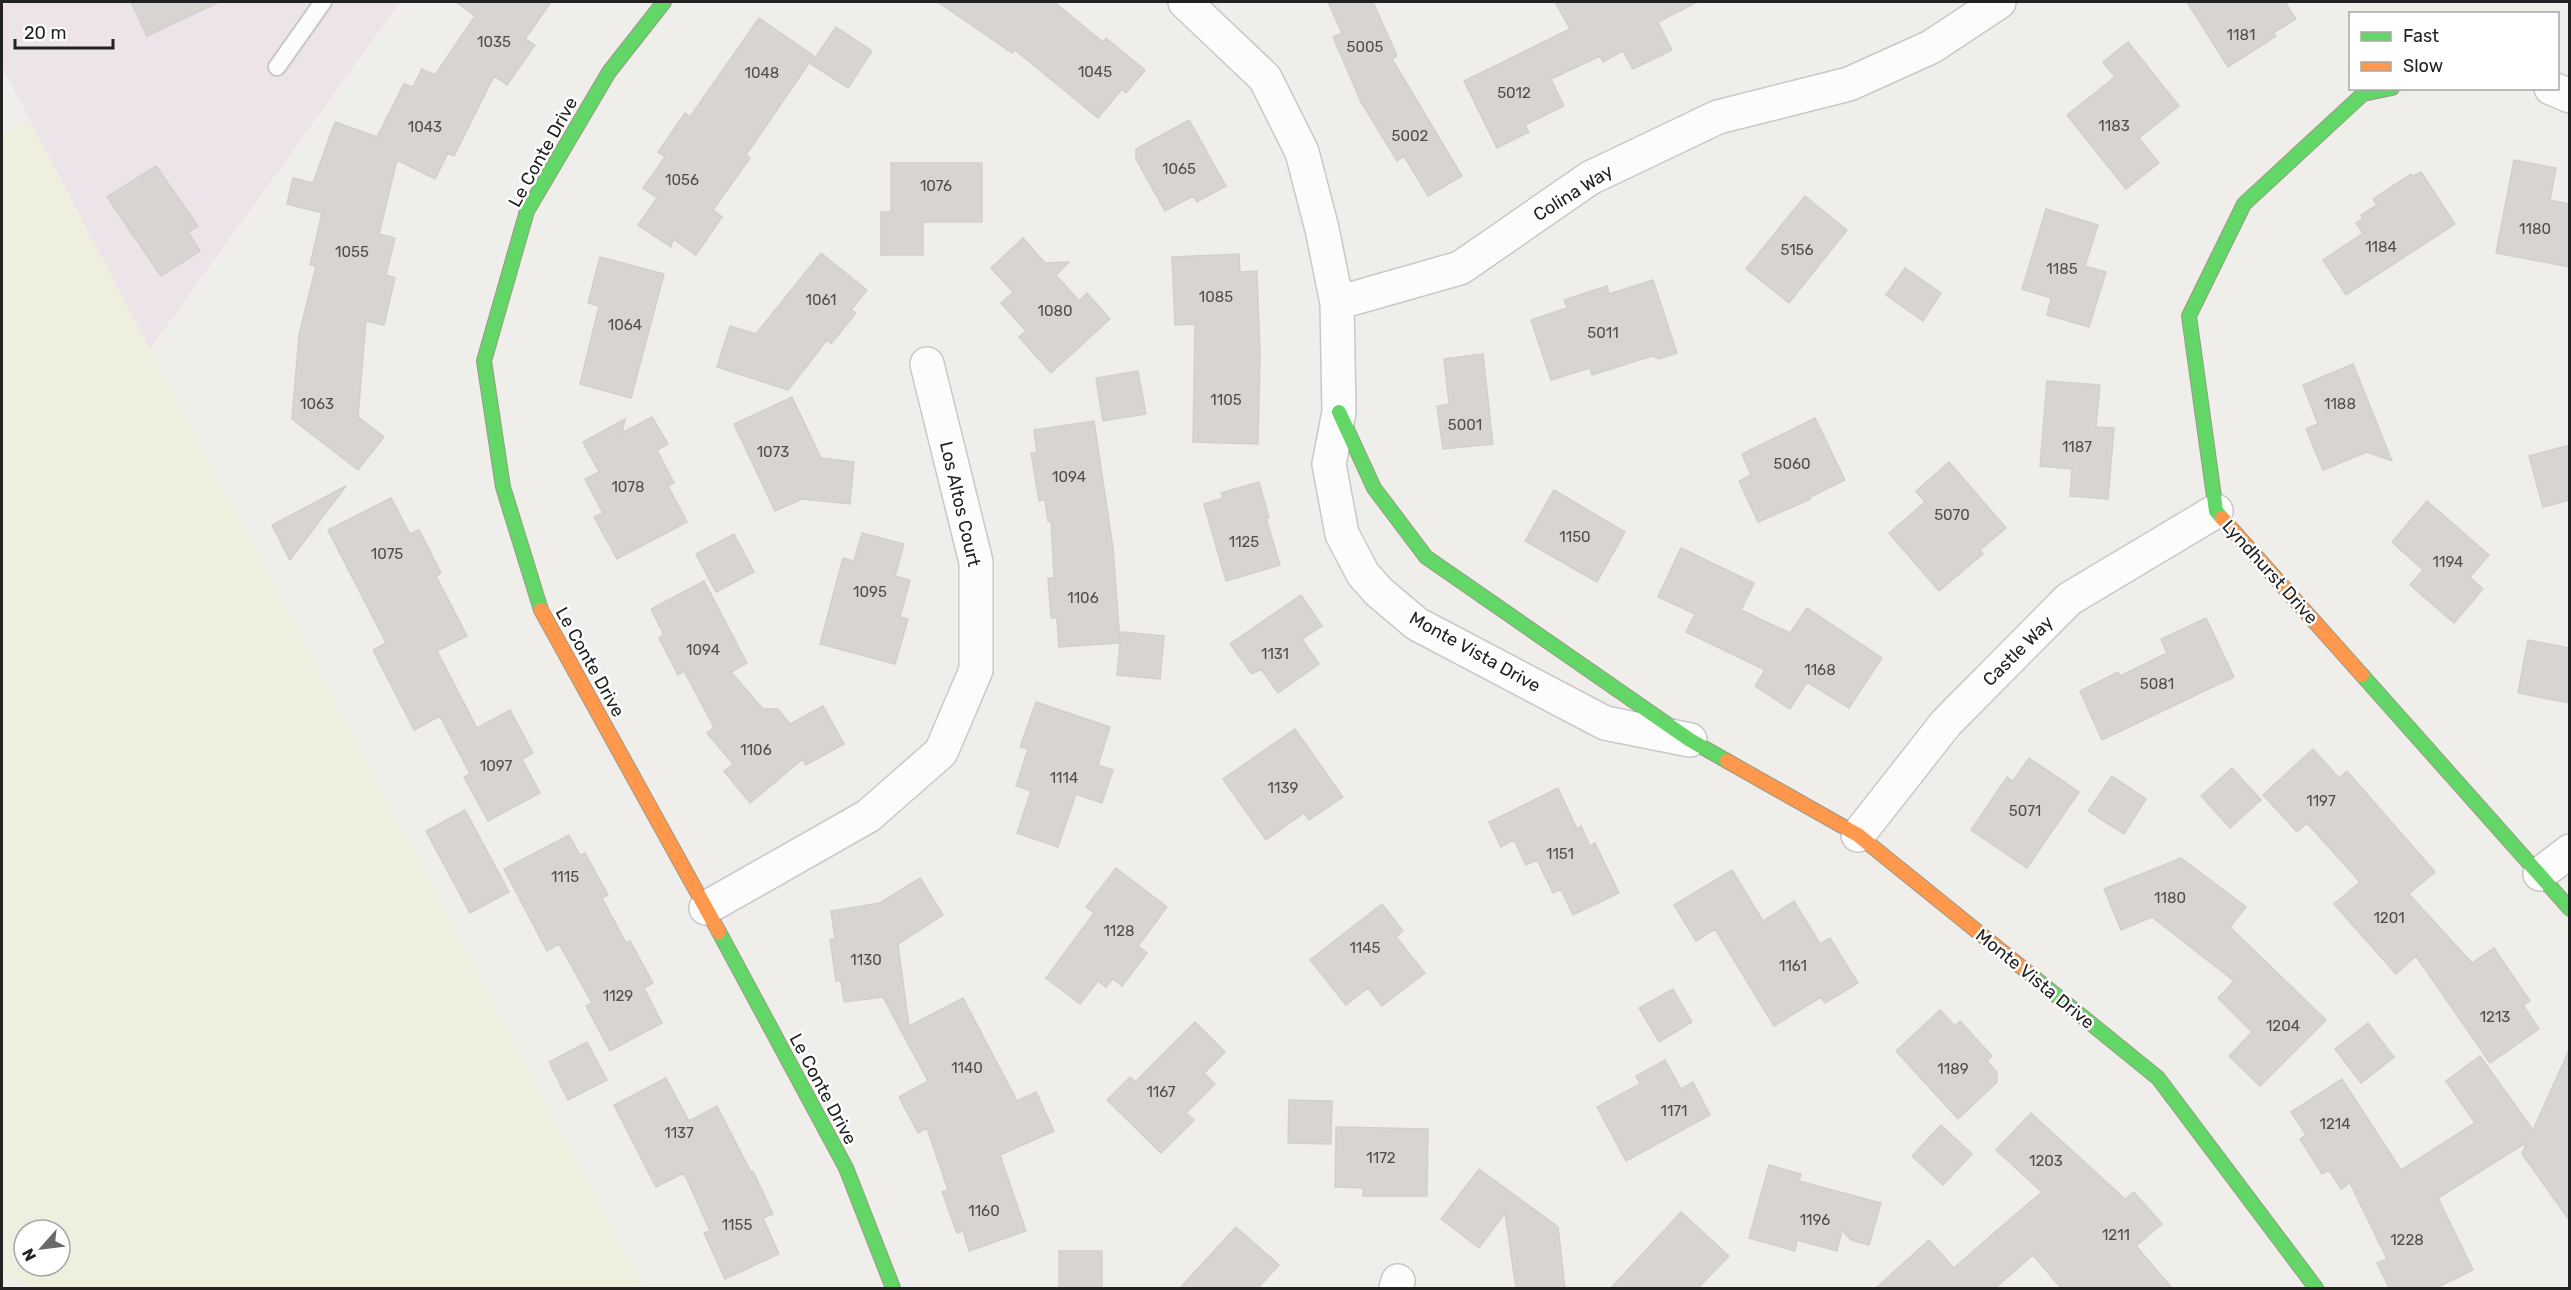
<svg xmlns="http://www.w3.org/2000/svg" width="2571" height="1290" viewBox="0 0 2571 1290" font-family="Rubik,sans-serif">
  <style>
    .industrial { fill: #ede4e9 }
    .farmland { fill: #efefdf; fill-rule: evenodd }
    .building { fill: #d7d4d2; stroke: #d3d0cc; stroke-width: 1.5 }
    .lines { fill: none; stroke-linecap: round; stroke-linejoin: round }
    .lane-casing { stroke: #c9c8c7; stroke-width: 20 }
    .street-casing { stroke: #c9c8c7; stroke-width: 36 }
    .fast-casing { stroke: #999a82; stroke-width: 16 }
    .slow-casing { stroke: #999a82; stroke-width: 16 }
    .lane { stroke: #fdfcfc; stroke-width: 16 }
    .street { stroke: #fdfcfc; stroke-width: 33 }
    .fast { stroke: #63d668; stroke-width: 14 }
    .slow { stroke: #ff974d; stroke-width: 14 }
    .labels { text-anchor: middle; stroke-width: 5; stroke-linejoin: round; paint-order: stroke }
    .number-label { font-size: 15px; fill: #4f4e4e }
    .street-label { font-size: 18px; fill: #222; stroke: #fff }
  </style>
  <rect width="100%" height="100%" fill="#f0eeeb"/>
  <path class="industrial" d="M2 2H400L150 349 2 67Z"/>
  <path class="farmland" d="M29 120 150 349 643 1288H29L2 1273V136ZM24 1230H60V1266H24Z"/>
  <path class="building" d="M131 2H219L147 36Z
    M456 2H551L525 39 535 45 507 85 494 76 454 156 448 153 435 179 397 160 379 234 395 238 386 275 395 278 384 325 366 321 358 417 384 437 358 470 292 419 299 335 316 266 310 265 322 213 287 204 293 178 313 183 335 122 377 137 404 84 413 87 422 69 435 75 475 16Z
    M938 2H1054L1103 42 1106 38 1145 70 1126 93 1122 89 1098 118 1015 50 1012 53Z
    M1328 2H1373L1397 56 1392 59 1462 176 1428 196 1404 156 1397 161 1361 102 1333 37 1342 33Z
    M1555 2H1697L1658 22 1672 50 1633 69 1623 51 1603 62 1600 56 1551 79 1564 106 1525 125 1529 132 1497 148 1464 81 1570 29Z
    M2187 2H2285L2296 19 2273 33 2276 36 2228 67Z
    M759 18 814 56 746 155 750 158 713 210 722 217 696 255 673 239 671 247 638 225 657 198 643 188 665 157 658 152 685 113 690 117Z
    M836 27 872 51 848 88 811 64Z
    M2128 42 2179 106 2139 138 2159 163 2126 189 2067 115 2115 77 2103 62Z
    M1189 120 1226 186 1197 202 1193 196 1165 211 1136 159V149Z
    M2514 160 2556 168 2550 200 2570 204V267L2496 253Z
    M891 163H982V222H923V255H881V212H891Z
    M156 166 198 226 188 232 200 251 161 276 107 197Z
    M2421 172 2455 224 2346 295 2323 260 2363 233 2356 223 2363 218 2361 215 2377 205 2373 199 2411 174 2413 176Z
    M1805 196 1847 230 1789 303 1746 269Z
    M2046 209 2098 225 2085 266 2106 272 2089 327 2047 315 2051 298 2022 289Z
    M1023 238 1045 263 1069 262 1056 275 1079 301 1087 293 1110 319 1051 373 1019 337 1026 331 1001 303 1013 292 991 268Z
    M821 253 867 290 851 310 856 313 831 344 827 340 788 390 717 367 730 326 756 334Z
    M1239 254 1240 272 1257 271 1260 354 1258 444 1193 442 1195 324 1175 325 1172 257Z
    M600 257 664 274 631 398 580 384 599 306 588 303Z
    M1905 268 1941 293 1923 321 1886 295Z
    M1653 280 1677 353 1659 359 1652 356 1592 375 1590 368 1551 380 1531 320 1567 308 1564 300 1607 286 1609 294Z
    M1483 354 1493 444 1443 449 1437 406 1449 404 1444 359Z
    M2353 364 2392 461 2367 452 2323 470 2306 429 2318 424 2303 385Z
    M1138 371 1146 414 1103 421 1096 378Z
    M2047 381 2100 385 2096 427 2114 428 2108 499 2070 496 2072 469 2040 466Z
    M792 397 821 458 854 462 850 504 802 499 775 511 734 424Z
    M652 417 668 444 657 450 674 483 668 486 687 522 617 559 594 517 603 513 585 479 599 472 583 442 625 419 622 433Z
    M1815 418 1845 480 1810 497 1811 499 1758 522 1739 481 1751 475 1742 454Z
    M1094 421 1113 548 1120 643 1059 647 1057 618H1051L1048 578H1054L1051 520 1048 521 1045 500 1039 501 1031 453H1037L1034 430Z
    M2570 445V500L2543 507 2529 456Z
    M1949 462 2006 528 1980 550 1983 554 1939 591 1889 533 1925 502 1916 491Z
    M1259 482 1269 518H1266L1280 565 1226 581 1204 504 1223 498 1221 493Z
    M346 486 290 560 272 525Z
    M1554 490 1625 532 1597 582 1525 541Z
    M391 498 410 534 419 530 441 573 436 576 467 636 437 651 477 728 510 710 533 753 522 759 540 793 488 821 464 777 470 774 440 716 414 730 373 650 386 643 328 530Z
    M2427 501 2489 555 2470 577 2483 589 2454 623 2410 585 2423 570 2392 542Z
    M862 533 904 544 895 576 910 580 900 617 908 619 895 664 820 644 843 558 854 561Z
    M734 534 754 572 716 592 696 554Z
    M1681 548 1754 583 1741 610 1790 633 1807 608 1882 658 1849 708 1807 682 1790 709 1755 686 1765 670 1686 632 1695 614 1658 597Z
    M704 581 747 663 731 672 763 709H778L790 724 823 706 844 744 806 765 803 759 750 803 724 771 733 764 707 733 714 727 684 671 678 675 659 638 664 635 651 609Z
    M1301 595 1322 626 1302 639 1319 664 1278 693 1261 669 1252 674 1230 644Z
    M2206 618 2234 677 2102 740 2080 691 2118 672 2120 676 2167 653 2161 639Z
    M1121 632 1164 636 1160 679 1117 675Z
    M2528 640 2570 648V703L2518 693Z
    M1036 702 1110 727 1098 765 1113 770 1102 803 1076 794 1058 847 1017 833 1031 791 1016 786 1028 749 1020 747Z
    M1295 729 1343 797 1309 820 1304 813 1266 840 1223 779Z
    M2313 749 2339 778 2347 771 2435 872 2409 894 2472 963 2494 948 2530 1001 2523 1005 2539 1029 2490 1063 2416 956 2396 974 2334 904 2360 882 2307 823 2297 832 2263 795Z
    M2029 758 2079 792 2027 868 1971 830 2007 777 2013 781Z
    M2232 768 2261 800 2230 828 2201 796Z
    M2112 776 2146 799 2124 834 2088 811Z
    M1558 788 1577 829 1581 826 1590 846 1595 843 1619 893 1573 915 1561 889 1553 893 1537 860 1526 865 1514 840 1501 847 1489 822Z
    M465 810 509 892 470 913 426 831Z
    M569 835 580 855 585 853 608 895 602 898 626 943 630 941 653 983 644 988 662 1023 610 1051 586 1006 592 1003 559 944 547 951 504 869Z
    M2181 858 2246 907 2230 927 2326 1020 2260 1086 2229 1056 2252 1032 2218 998 2234 981 2152 917 2121 930 2104 889Z
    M1116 868 1167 907 1138 946 1147 953 1122 986 1113 979 1106 987 1098 981 1080 1004 1046 978 1094 913 1086 907Z
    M1732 870 1763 921 1794 901 1820 944 1830 938 1858 983 1825 1003 1821 997 1774 1026 1715 929 1696 941 1674 905Z
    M920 878 943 915 898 944 909 1026 963 998 1017 1101 1036 1092 1054 1131 1000 1155 1026 1231 969 1251 963 1231 957 1233 942 1192 948 1190 927 1128 918 1133 899 1097 928 1081 883 997 844 1002 841 981H836L830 939H835L831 911 880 903Z
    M1382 904 1403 931 1396 937 1425 973 1382 1006 1368 988 1346 1005 1310 960Z
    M1673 989 1692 1022 1659 1042 1639 1008Z
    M1940 1010 1955 1026 1960 1021 1992 1056 1987 1061 1997 1072V1082L1958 1119 1896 1051Z
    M1195 1022 1225 1052 1204 1073 1215 1084 1186 1113 1194 1120 1161 1153 1107 1100 1130 1077 1135 1082Z
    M2368 1023 2394 1057 2361 1083 2335 1049Z
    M587 1042 607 1080 568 1100 549 1062Z
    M2570 1048V1221L2522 1154 2527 1142 2438 1198 2473 1270 2436 1288H2389L2377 1263 2387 1259 2350 1183 2341 1189 2329 1170 2322 1174 2300 1139 2306 1135 2291 1112 2342 1079 2401 1170 2475 1123 2446 1081 2480 1056 2533 1130Z
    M1665 1060 1681 1089 1693 1082 1710 1115 1626 1161 1597 1107 1640 1084 1636 1076Z
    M666 1078 689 1121 717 1106 751 1172 753 1171 773 1214 763 1218 779 1254 725 1279 704 1233 710 1231 684 1173 656 1187 614 1105Z
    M1289 1100 1332 1101 1331 1144 1288 1143Z
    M2031 1113 2125 1199 2134 1192 2162 1224 2136 1246 2172 1288H2061L2033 1255 1995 1288H1876L1929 1240 1954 1268 1994 1233 1997 1234 1995 1232 2042 1192 1996 1150Z
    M1941 1125 1972 1154 1943 1185 1912 1156Z
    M1336 1127 1428 1129 1427 1196H1363V1188L1335 1187Z
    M1769 1165 1801 1174 1799 1181 1881 1203 1869 1245 1851 1240 1842 1230 1837 1251 1797 1240 1795 1251 1749 1238Z
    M1479 1169 1558 1227 1565 1288H1516L1505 1213 1479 1248 1441 1219Z
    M1681 1212 1729 1256 1698 1288H1611Z
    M1236 1227 1279 1265 1258 1288H1180Z
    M1059 1251H1102V1288H1059Z"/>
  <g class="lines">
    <defs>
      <path id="lane" d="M277 67 323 2"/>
      <path id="street" d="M1185 2 1265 78 1302 152 1322 229 1337 303 1339 412 1329 464 1342 534 1363 574 1379 592 1417 624 1605 723 1690 740
        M2551 88 2570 96
        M1337 303 1460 268 1590 178 1718 117 1849 84 1931 47 1999 2
        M1858 835 1946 723 2069 599 2216 511
        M2540 874 2570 851
        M706 908 868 816 941 752 976 670V562L927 364
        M1396 1288 1398 1281"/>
      <path id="fast" d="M1339 412 1374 488 1426 557 1690 740 1727 761
        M2222 518 2216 511 2189 316 2244 204 2363 94 2392 88
        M541 610 503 487 484 361 527 211 609 72 664 2
        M2362 675 2570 909
        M719 932 846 1168 893 1288
        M2025 970 2158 1078 2316 1288"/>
      <path id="slow" d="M2222 518 2362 675
        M541 610 719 932
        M1727 761 1858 835 2025 970"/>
    </defs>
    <use href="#lane" class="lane-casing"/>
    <use href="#street" class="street-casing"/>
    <use href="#fast" class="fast-casing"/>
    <use href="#slow" class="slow-casing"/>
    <use href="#lane" class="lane"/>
    <use href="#street" class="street"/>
    <use href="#fast" class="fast"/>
    <use href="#slow" class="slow"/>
  </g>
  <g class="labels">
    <g class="number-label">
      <text x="2241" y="40">1181</text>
      <text x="494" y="47">1035</text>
      <text x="1365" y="52">5005</text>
      <text x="1095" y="77">1045</text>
      <text x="762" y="78">1048</text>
      <text x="1514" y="98">5012</text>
      <text x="2114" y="131">1183</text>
      <text x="425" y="132">1043</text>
      <text x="1410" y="141">5002</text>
      <text x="1179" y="174">1065</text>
      <text x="682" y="185">1056</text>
      <text x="936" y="191">1076</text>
      <text x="2535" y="234">1180</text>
      <text x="2381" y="252">1184</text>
      <text x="1797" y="255">5156</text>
      <text x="352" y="257">1055</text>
      <text x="2062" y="274">1185</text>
      <text x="1216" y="302">1085</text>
      <text x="821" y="305">1061</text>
      <text x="1055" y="316">1080</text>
      <text x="625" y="330">1064</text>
      <text x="1603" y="338">5011</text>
      <text x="1226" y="405">1105</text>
      <text x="317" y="409">1063</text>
      <text x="2340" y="409">1188</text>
      <text x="1465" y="430">5001</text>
      <text x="2077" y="452">1187</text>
      <text x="773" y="457">1073</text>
      <text x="1792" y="469">5060</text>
      <text x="1069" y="482">1094</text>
      <text x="628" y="492">1078</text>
      <text x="1952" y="520">5070</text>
      <text x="1575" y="542">1150</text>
      <text x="1244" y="547">1125</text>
      <text x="387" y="559">1075</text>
      <text x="2448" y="567">1194</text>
      <text x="870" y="597">1095</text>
      <text x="1083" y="603">1106</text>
      <text x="703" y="655">1094</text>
      <text x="1275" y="659">1131</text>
      <text x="1820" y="675">1168</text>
      <text x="2157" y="689">5081</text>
      <text x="756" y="755">1106</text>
      <text x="496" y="771">1097</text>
      <text x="1064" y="783">1114</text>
      <text x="1283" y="793">1139</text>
      <text x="2321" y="806">1197</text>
      <text x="2025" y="816">5071</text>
      <text x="1560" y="859">1151</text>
      <text x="565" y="882">1115</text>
      <text x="2170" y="903">1180</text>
      <text x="2389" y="923">1201</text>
      <text x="1119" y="936">1128</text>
      <text x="1365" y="953">1145</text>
      <text x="866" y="965">1130</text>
      <text x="1793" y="971">1161</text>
      <text x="618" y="1001">1129</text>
      <text x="2495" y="1022">1213</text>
      <text x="2283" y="1031">1204</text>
      <text x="967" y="1073">1140</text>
      <text x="1953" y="1074">1189</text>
      <text x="1161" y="1097">1167</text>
      <text x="1674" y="1116">1171</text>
      <text x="2335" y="1129">1214</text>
      <text x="679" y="1138">1137</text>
      <text x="1381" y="1163">1172</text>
      <text x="2046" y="1166">1203</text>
      <text x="984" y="1216">1160</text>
      <text x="1815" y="1225">1196</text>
      <text x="737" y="1230">1155</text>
      <text x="2116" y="1240">1211</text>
      <text x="2407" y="1245">1228</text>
    </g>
    <g class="street-label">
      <text transform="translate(543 152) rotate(-61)" y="6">Le Conte Drive</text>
      <text transform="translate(1573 193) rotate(-32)" y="6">Colina Way</text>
      <text transform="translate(960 504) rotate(77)" y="6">Los Altos Court</text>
      <text transform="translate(2270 572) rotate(48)" y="6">Lyndhurst Drive</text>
      <text transform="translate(2018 651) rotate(-45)" y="6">Castle Way</text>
      <text transform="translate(1475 652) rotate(29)" y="6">Monte Vista Drive</text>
      <text transform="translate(590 662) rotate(61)" y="6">Le Conte Drive</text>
      <text transform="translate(2035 979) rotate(39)" y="6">Monte Vista Drive</text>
      <text transform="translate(823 1089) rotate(62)" y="6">Le Conte Drive</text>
    </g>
  </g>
  <rect width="2571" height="1290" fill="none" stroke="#222222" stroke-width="6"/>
  <rect x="2349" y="12" width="210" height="78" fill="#ffffff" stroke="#a7a7a7" stroke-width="1.5"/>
  <rect x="2361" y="32" width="30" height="9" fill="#63d668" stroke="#a7a7a7" stroke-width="1.5"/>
  <text x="2403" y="42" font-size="18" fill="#222222">Fast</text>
  <rect x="2361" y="62" width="30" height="9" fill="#ff974d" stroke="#a7a7a7" stroke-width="1.5"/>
  <text x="2403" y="72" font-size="18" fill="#222222">Slow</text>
  <g transform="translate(42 1248) rotate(242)"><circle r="28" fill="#ffffff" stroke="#a7a7a7" stroke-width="1.5"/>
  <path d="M0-4.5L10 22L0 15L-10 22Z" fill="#6a6968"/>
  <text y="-9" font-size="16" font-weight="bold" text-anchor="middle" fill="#222222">N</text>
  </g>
  <path d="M15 39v9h98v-9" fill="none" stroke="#222222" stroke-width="3"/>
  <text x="24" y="39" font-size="18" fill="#222222" stroke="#ffffff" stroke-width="4.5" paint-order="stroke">20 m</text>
</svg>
